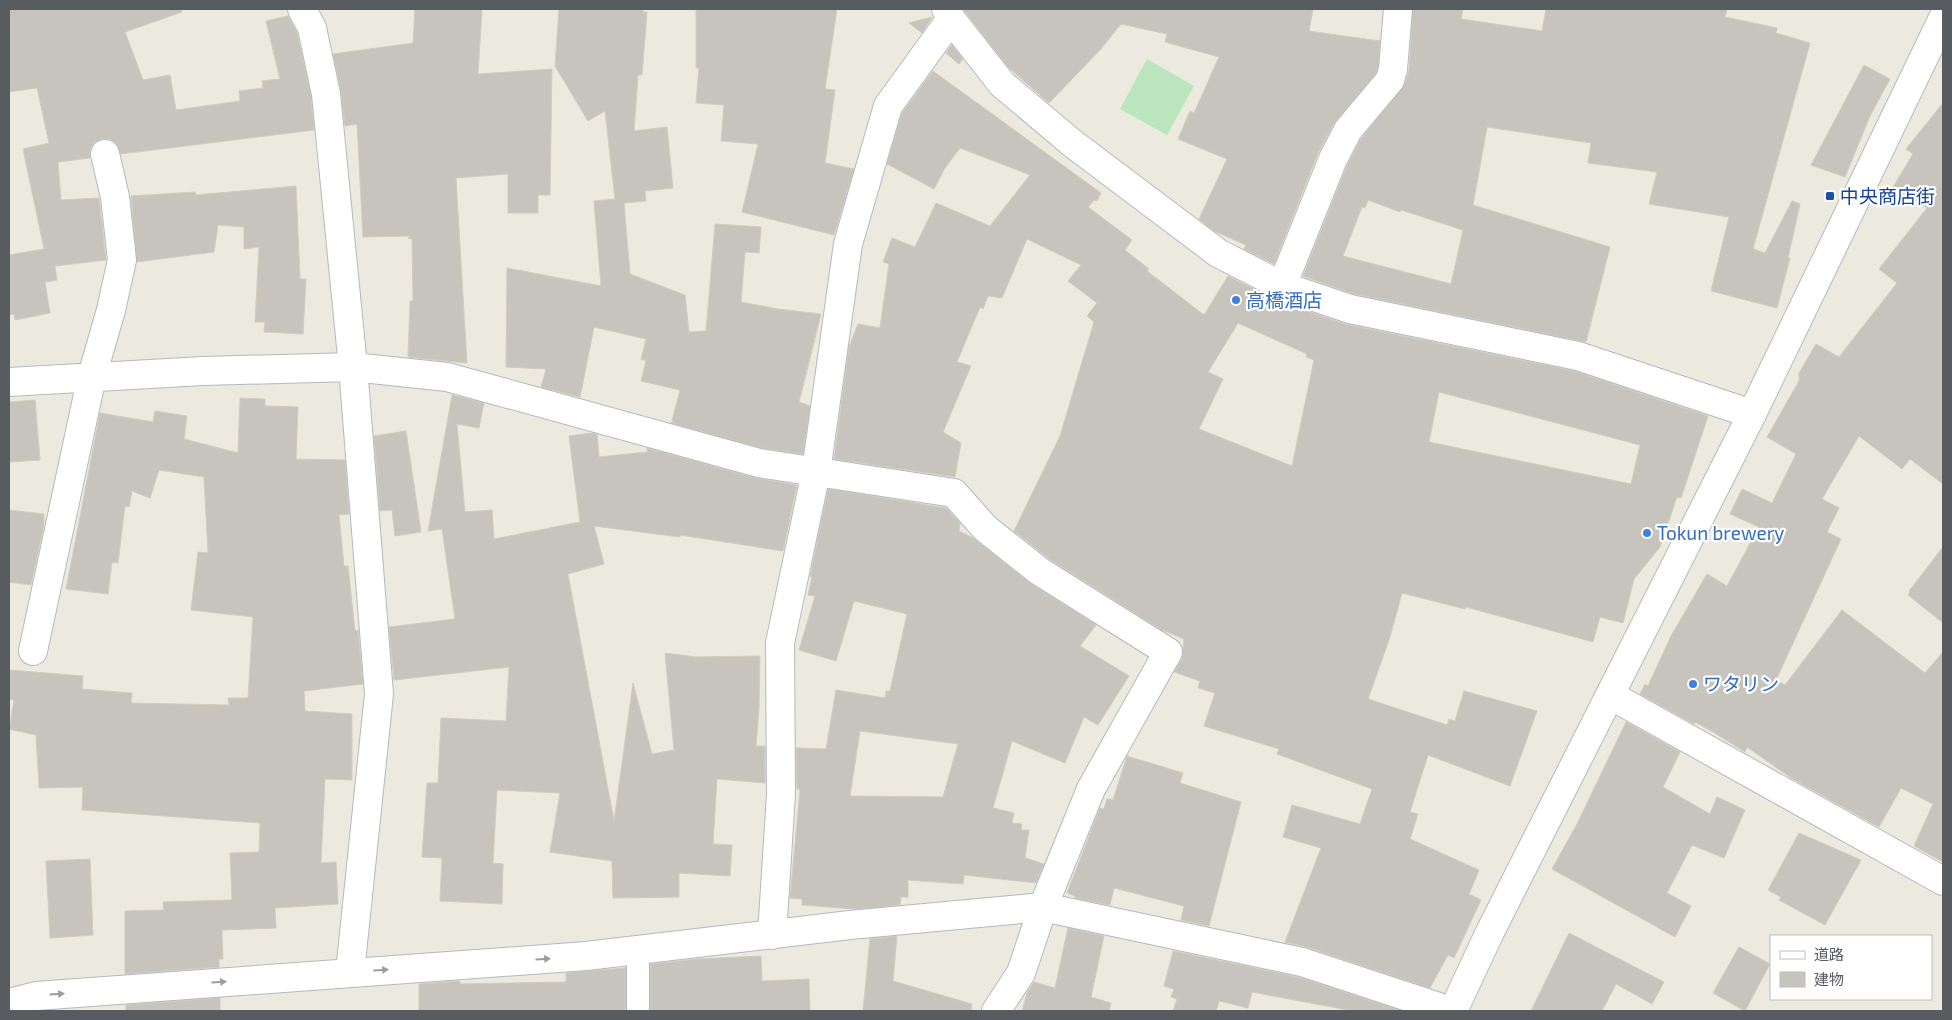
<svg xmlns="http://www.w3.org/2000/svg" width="1952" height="1020" viewBox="0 0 1952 1020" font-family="'Exo 2','Noto Sans JP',sans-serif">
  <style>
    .green { fill: #bbe5bd }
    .building { fill: #c7c4bd; stroke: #d1ccbe; fill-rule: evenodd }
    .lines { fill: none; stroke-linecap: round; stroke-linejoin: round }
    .pedestrian-casing { stroke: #b5b8bd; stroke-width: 25 }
    .minor-casing { stroke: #b5b8bd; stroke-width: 30 }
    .tertiary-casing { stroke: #b5b8bd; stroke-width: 30 }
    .pedestrian { stroke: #fff; stroke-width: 22 }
    .minor { stroke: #fff; stroke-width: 28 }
    .tertiary { stroke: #fff; stroke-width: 28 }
    .oneway { fill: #9b9da0 }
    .transit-dot { fill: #1a4fb4; stroke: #fff; stroke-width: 2 }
    .shop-dot { fill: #3f7fe0; stroke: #fff; stroke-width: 2 }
    .labels { text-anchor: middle; stroke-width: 4.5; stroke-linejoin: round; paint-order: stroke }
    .transit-label { font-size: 19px; fill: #164399; stroke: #fff; text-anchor: start }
    .shop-label { font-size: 19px; fill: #366cbe; stroke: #fff; text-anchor: start }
  </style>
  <rect width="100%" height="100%" fill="#eceadf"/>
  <path class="green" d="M1147 59 1194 86 1167 135 1120 109Z"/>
  <path class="building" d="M9 9H181L182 12 125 32 143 80 170 75 176 110 240 101 239 91 263 88 262 81 280 79 266 21 288 16 297 33 311 96 314 130 121 154 116 143 110 139H102L95 142 90 149V158L58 162 61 200 99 198 106 260 55 266 57 280 45 282 50 313 15 320 14 314 9 315V255L44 249 23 149 49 143 37 88 9 92Z
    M415 9H482L478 74 552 69 550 195H538V213H508V174L456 178 467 363 408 357 410 301H413L412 238 409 239V236L363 237 357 124 345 126 341 91 333 54 413 43Z
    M559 9H643V12H647L642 75H638L634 131 667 127 673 188 645 191 646 201 624 203 630 274 685 295 689 332 706 331 715 224 761 227 759 253 745 252 741 302 778 309 821 314 799 402 810 406 803 454 762 448 671 423 674 422 672 421 680 390 641 381 646 360H641L646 339 594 327 580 397 541 387 546 369 506 367 507 268 601 286 594 201 615 199 605 111 588 121 555 66Z
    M709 9H837L825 89 835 90 825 163 854 169 834 235 742 212 758 144 721 141 724 105 696 103 699 68H696V10Z
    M963 9H1313L1309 31 1380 41 1378 66 1376 73 1334 123 1318 153 1274 264 1244 249 1246 245 1214 231 1199 219 1227 159 1178 139 1190 111 1194 113 1219 57 1165 42 1167 34 1121 24 1100 50 1049 103 1008 67Z
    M1413 9H1463L1461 19 1542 31 1546 9H1727L1725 17 1777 28 1776 33 1810 43 1753 249 1765 253 1792 201 1800 204 1788 258H1790L1777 308 1711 291 1729 217 1649 204 1657 172 1588 163 1591 143 1487 127 1473 205 1610 247 1586 342 1354 294 1303 276 1347 166 1361 139 1405 84 1409 70ZM1368 200 1400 212 1401 210 1463 230 1451 284 1343 256 1362 207 1365 208Z
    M932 17 922 33 909 23Z
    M952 45 963 59 959 64 946 53Z
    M1864 65 1890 79 1870 116 1845 177 1811 165Z
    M933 71 1101 193 1097 201 1094 200 1088 207 1132 240 1125 250 1149 269 1147 271 1204 315 1228 276 1277 301 1345 324 1574 371 1708 416 1681 498 1677 497 1660 547 1634 579 1623 623 1600 617 1593 642 1466 607 1465 609 1402 593 1390 637 1368 699 1447 725 1449 719 1455 721 1464 691 1537 711 1510 786 1428 755 1410 812 1418 814 1410 839 1479 870 1469 894 1481 900 1454 958 1448 955 1430 988 1307 947 1285 942 1321 848 1283 837 1292 805 1360 824 1372 789 1277 754 1279 749 1204 726 1215 693 1198 688 1200 681 1174 672 1182 659 1184 639 1162 630 1048 558 1014 531 1060 436 1094 322 1087 316 1097 303 1068 281 1081 265 1027 239 1002 298 988 296 983 309 980 307 957 362 971 366 943 432 961 443 955 477 834 459 849 347 858 324 880 328 889 264 883 262 892 238 915 247 936 203 990 226 1030 175 960 148 945 168 934 189 887 164 902 113ZM1238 323 1307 354 1306 357 1314 360 1292 466 1199 429 1223 379 1208 372ZM1439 392 1640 445 1631 484 1429 442Z
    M1943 103V484L1910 459 1902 469 1859 436 1822 499 1839 508 1827 532 1841 539 1776 680 1785 685 1842 610 1925 673 1943 652V862L1914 846 1933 804 1901 788 1879 827 1791 778 1747 747 1745 752 1713 732 1695 722 1694 724 1640 694 1645 684 1648 686 1671 636 1707 574 1727 586 1759 527 1730 514 1742 489 1772 503 1796 454 1767 437 1799 381V373L1816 344 1839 357 1897 283 1879 269 1927 208 1893 187 1913 154 1906 149Z
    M296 186 300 279H306L303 334 264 332 265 322H255L259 247 244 249V227L218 225 214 252 137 262 131 196 195 192 196 195Z
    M452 395 484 403 479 428 457 424 465 512 492 510 494 539 580 522 569 436 591 433 597 434 599 457 647 452V448L755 478 797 485 783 551 680 535V537L594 526 604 564 568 574 614 821 633 683 652 754 674 750 665 653 696 657 760 656 759 708 756 746H765V783L717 779 713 844 732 845 730 876 679 873V897L613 898 612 861 550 852 560 793 497 790 493 863 503 864 502 904 440 901 442 858 422 857 427 783H438L441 718 506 721 509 667 394 680 389 627 455 619 442 529 428 531Z
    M240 398 265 399V406L298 407 296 459 345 460 349 514 339 515 344 566H348L355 631 358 630 363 684 304 691 305 711 352 714V780L325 779 321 863 336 862 338 904 275 908 276 928 222 930 223 959H219V967L125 974V911L164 910 163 902 232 900 230 853 259 852 260 823 82 810 83 787 39 788 36 735 9 729 14 700 9 699V670L83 676 82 689 132 693 131 703 229 705 228 698H248L253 617 191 610 198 552 208 553 204 477 159 470 150 498 132 491 129 507 125 506 118 563 112 562 108 594 66 589 100 413 153 422 155 411 187 416 184 439 238 453Z
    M35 400 40 460 9 462V402Z
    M406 431 421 532 395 536 392 510 380 511 374 436Z
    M828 489 946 508 960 523 959 531 973 538 1031 584 1096 625 1080 646 1129 676 1098 725 1084 717 1065 763 1012 741 993 808 1014 813 1012 823 1022 824 1021 830H1029L1025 858 1044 864 1036 883 964 875 963 884 908 880V897H901L900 905 855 909 802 905V899L790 898 800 790 797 789 796 748 826 749 836 690 885 698 886 691H890L907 614 854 601 836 661 799 650 815 596 808 595 812 577H810ZM860 731 958 744 943 797 850 796Z
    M9 510 44 514V524L31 585 9 582Z
    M1943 547V623L1908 595 1910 592 1909 591Z
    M1626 722 1680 752 1663 787 1710 814 1717 797 1745 810 1724 858 1692 845 1667 893 1691 906 1675 937 1552 869 1577 824Z
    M1127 756 1183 773 1180 783 1241 802 1209 926 1181 920 1184 906 1114 888 1110 905 1075 898V896L1067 893 1100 808 1104 809 1107 799 1113 800Z
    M1799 833 1861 860 1825 925 1779 900 1781 897 1768 890Z
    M90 859 93 935 50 938 46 861Z
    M1068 928 1104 936 1091 997 1111 1003 1109 1011H1022L1027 993 1034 982 1055 988Z
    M1569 933 1664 982 1652 1004 1616 984 1602 1011H1531Z
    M897 936 893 981 972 1004 971 1011H863L870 939Z
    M1739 947 1770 964 1745 1011 1713 993Z
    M1173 951 1298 977 1402 1011H1353L1252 992 1248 1008 1219 1001 1216 1011H1173L1177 999 1171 997 1174 989 1164 986Z
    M761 956 762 981 809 979 810 1011H651V964L697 959Z
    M625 968V1011H419V984L460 981V984L566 982V973Z
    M220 998V1011H126V1005Z"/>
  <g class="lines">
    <defs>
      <path id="pedestrian" d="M638 1011V950"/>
      <path id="minor" d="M302 9 312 28 326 94 353 367 379 694 350 972
        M946 9 951 19 1002 84 1072 143 1218 253 1282 286 1350 309 1578 356 1752 414
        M1282 286 1333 159 1348 130 1390 80 1393 69 1398 9
        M9 382 203 371 353 367 447 377 759 463 954 493 985 528 1039 571 1168 652 1091 789 1043 907 1021 973 996 1011
        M33 651 92 376 111 310 122 260 115 197 105 154
        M1610 695 1943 881
        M772 935 781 794 780 643 816 472 848 244 888 106 951 19
        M9 1003 36 996 586 956 850 925 1043 907 1302 962 1451 1011"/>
      <path id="tertiary" d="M1453 1011 1490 932 1752 414 1943 18"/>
    </defs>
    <use href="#pedestrian" class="pedestrian-casing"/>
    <use href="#minor" class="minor-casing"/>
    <use href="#tertiary" class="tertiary-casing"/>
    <use href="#pedestrian" class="pedestrian"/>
    <use href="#minor" class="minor"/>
    <use href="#tertiary" class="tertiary"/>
  </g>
  <defs><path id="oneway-solid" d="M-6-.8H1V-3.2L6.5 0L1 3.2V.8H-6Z" transform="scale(1.25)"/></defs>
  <g class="oneway">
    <use href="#oneway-solid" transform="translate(543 959) rotate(-4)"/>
    <use href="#oneway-solid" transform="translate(381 970) rotate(-4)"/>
    <use href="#oneway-solid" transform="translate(219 982) rotate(-4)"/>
    <use href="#oneway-solid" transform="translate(57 994) rotate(-4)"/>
  </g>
  <rect class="transit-dot" x="1825" y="191" width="10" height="10" rx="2.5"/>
  <g class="shop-dot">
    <circle cx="1236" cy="300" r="5"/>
    <circle cx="1647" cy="533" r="5"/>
    <circle cx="1693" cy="684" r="5"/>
  </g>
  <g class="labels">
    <g class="transit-label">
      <text x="1840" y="203">中央商店街</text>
    </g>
    <g class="shop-label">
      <text x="1246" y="307">高橋酒店</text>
      <text x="1657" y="540">Tokun brewery</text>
      <text x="1703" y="691">ワタリン</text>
    </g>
  </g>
  <rect width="1952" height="1020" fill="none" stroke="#585c61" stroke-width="20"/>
  <rect x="1770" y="935" width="162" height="65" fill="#ffffff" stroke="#bcbec0"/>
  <rect x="1780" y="951" width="25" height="8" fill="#ffffff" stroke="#bcbec0"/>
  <text x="1814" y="960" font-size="15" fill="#585c61">道路</text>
  <rect x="1780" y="972" width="25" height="15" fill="#c7c4bd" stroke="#bcbec0"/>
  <text x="1814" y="985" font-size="15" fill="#585c61">建物</text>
</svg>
